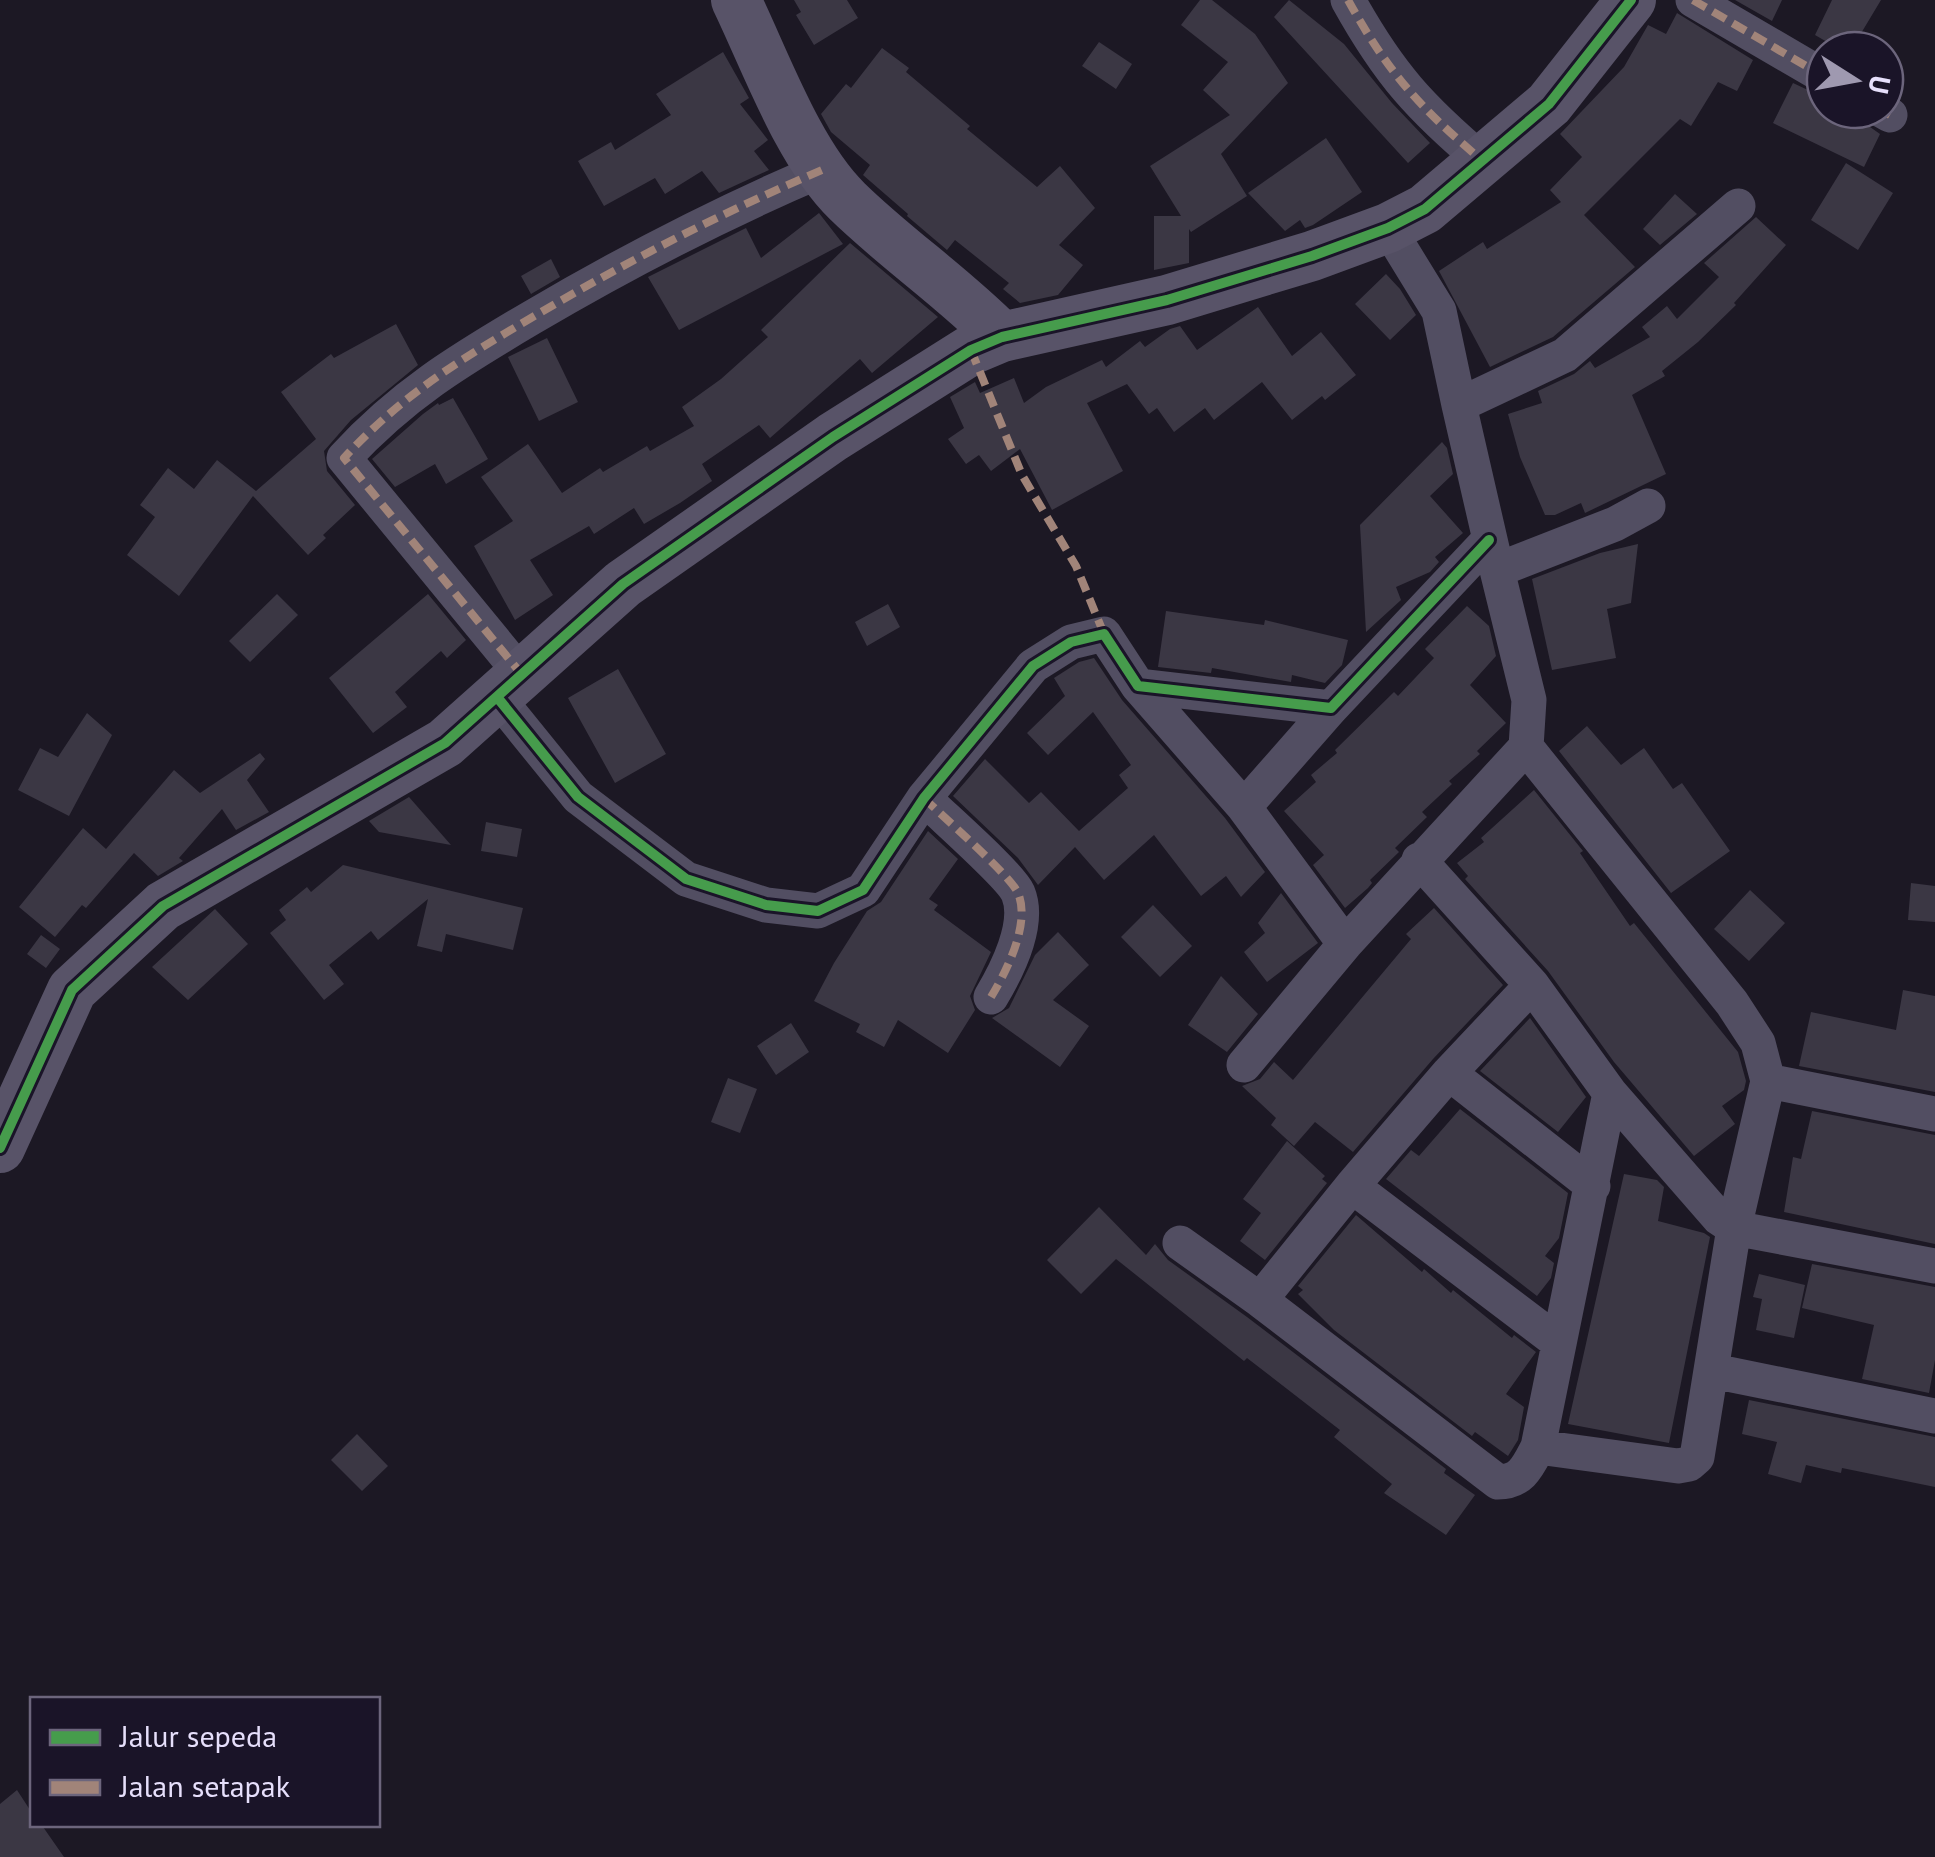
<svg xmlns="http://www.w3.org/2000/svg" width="1935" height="1857" viewBox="0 0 1935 1857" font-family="'PT Sans',sans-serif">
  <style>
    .building { fill: #3b3744 }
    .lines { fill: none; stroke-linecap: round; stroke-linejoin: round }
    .street { stroke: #524e62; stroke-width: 35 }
    .secondary { stroke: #585368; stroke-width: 50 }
    .quiet { stroke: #a18479; stroke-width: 8; stroke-dasharray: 15 8; stroke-linecap: butt }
    .cycleway-casing { stroke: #1a1428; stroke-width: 16 }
    .cycleway { stroke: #469c4c; stroke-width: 10 }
  </style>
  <rect width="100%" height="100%" fill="#1c1824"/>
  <path class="building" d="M794 0H847L858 18 814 45 796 15 801 12Z
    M1200 0H1212L1255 34 1288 83 1221 154 1247 196 1191 232 1189 229V263L1154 270V216H1181L1150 166 1230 115 1203 90 1228 62 1181 25Z
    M1289 0 1344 44 1392 103 1430 143 1408 163 1274 17Z
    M1735 0H1782L1772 21Z
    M1832 0H1881L1851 50H1841L1815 35Z
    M1677 13 1753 60 1737 91 1718 82 1691 126 1680 119 1584 215 1635 267 1553 337 1490 367 1439 271 1483 242 1487 249 1561 202 1550 190 1582 157 1560 134 1624 67 1648 25 1666 34Z
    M1099 42 1132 64 1116 89 1082 66Z
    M882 48 909 68 906 72 970 126 967 129 1037 187 1060 166 1095 208 1059 245 1083 265 1058 295 1020 303 1003 289 1009 283 955 240 947 250 907 216 908 214 863 175 870 165 831 132 821 114 846 84 851 88Z
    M723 52 749 98 740 104 768 140 754 151 769 170 719 193 702 171 665 194 655 178 604 206 578 161 611 142 615 150 671 115 656 94Z
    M1793 83 1825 98V110H1854L1860 113 1863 122 1880 134 1864 167 1773 123Z
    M1326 138 1362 192 1313 225 1305 228 1300 220 1285 231 1248 193Z
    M1846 163 1893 193 1858 250 1811 220Z
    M1675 194 1697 214 1660 245 1643 229Z
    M819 213 843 244 679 330 648 277 746 228 761 258Z
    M1756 217 1786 245 1734 303 1736 305 1698 342 1662 371 1665 376 1632 395 1666 474 1585 513 1581 503 1555 515H1545L1520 457 1508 414 1542 403 1538 391 1574 374 1590 361 1595 368 1650 337 1642 327 1667 306 1677 319 1719 277 1704 263Z
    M850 243 938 317 872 373 860 359 770 438 759 425 702 464 712 481 680 503 644 524 634 508 594 534 589 526 530 560 553 595 515 620 474 546 513 521 481 477 528 444 562 493 600 468 603 472 647 446 650 451 694 426 682 407 721 379 768 337 761 330Z
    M551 259 560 277 531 294 521 276Z
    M1386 274 1400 289 1416 315 1390 340 1355 304Z
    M1258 307 1292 356 1321 332 1356 375 1325 400 1322 396 1292 420 1262 382 1214 420 1205 408 1174 432 1157 408 1149 414 1127 384 1087 403 1123 471 1052 510 1020 449 991 471 979 455 966 464 948 439 964 428 950 397 975 382 980 393 1014 378 1024 403 1046 387 1102 360 1106 367 1140 341 1145 347 1170 329 1180 326 1197 350Z
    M396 324 418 365 351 420 324 451 327 471 355 505 323 535 326 538 308 555 253 496 179 596 127 555 155 517 140 505 168 468 194 489 217 460 256 491 316 439 281 392 331 354 334 358Z
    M547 338 578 402 539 421 508 357Z
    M453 398 488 459 446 484 435 464 395 487 372 459 423 414 438 403 439 405Z
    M1442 442 1447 448 1453 474 1430 496 1463 533 1435 557 1439 562 1430 572 1396 587 1401 600 1366 632 1360 525Z
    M1638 544 1631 603 1607 609 1616 658 1552 670 1532 579 1600 553Z
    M277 594 298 615 250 662 229 641Z
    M428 594 466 640 447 658 441 651 395 692 407 707 373 733 329 678Z
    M888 604 900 627 867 646 855 622Z
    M1467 606 1489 626 1496 656 1470 685 1506 723 1477 751 1480 754 1449 781 1452 784 1422 812 1427 817 1395 848 1399 852 1370 880 1372 883 1368 888 1345 908 1313 865 1324 855 1284 811 1316 782 1311 775 1337 753 1335 750 1394 692 1398 696 1434 658 1425 649Z
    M1166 611 1264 625 1265 620 1348 640 1342 665 1325 683 1292 675 1291 682 1212 668 1211 673 1158 667Z
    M1094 658 1122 700 1225 818 1265 872 1241 897 1226 876 1201 896 1154 835 1104 880 1075 847 1038 885 1018 858 953 796 985 759 1029 803 1041 792 1079 831 1128 788 1119 775 1131 765 1093 712 1048 755 1027 733 1065 696 1054 678 1079 662Z
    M618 669 666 754 615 783 568 698Z
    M87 713 112 735 69 816 18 790 40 748 58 757Z
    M1587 726 1621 765 1644 748 1673 789 1682 783 1730 851 1671 893 1559 751Z
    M260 753 265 759 247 780 269 812 236 830 222 809 179 858 183 861 158 876 134 853 86 908 82 905 55 937 19 907 83 828 106 849 174 770 200 793Z
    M1534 790 1583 851 1580 853 1630 926 1634 923 1738 1052 1746 1081 1744 1090 1722 1106 1735 1124 1694 1156 1614 1062 1548 971 1465 879 1468 876 1457 863 1484 842 1481 838Z
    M409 797 451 845 379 832 369 821Z
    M486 822 522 829 517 857 481 851Z
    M928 831 958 859 929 899 938 905 934 910 991 952 970 996 975 1010 948 1053 898 1020 884 1047 856 1032 860 1024 814 1001 834 963 867 911 881 902Z
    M343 865 523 908 513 950 446 934 442 952 417 946 428 899 378 940 371 931 329 965 344 984 324 1000 270 933 286 920 279 910 307 887 311 892Z
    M1911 883 1935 886V922L1908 920Z
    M1750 890 1785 923 1749 961 1714 929Z
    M1281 893 1318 943 1267 982 1244 952 1265 933 1258 923Z
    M1153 905 1192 946 1160 977 1121 937Z
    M1434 908 1503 985 1433 1059 1353 1152 1315 1122 1294 1146 1271 1125 1276 1118 1242 1086 1260 1079 1274 1062 1293 1080 1411 939 1406 934Z
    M215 909 248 944 188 1000 152 967Z
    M1058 932 1089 965 1053 1000 1089 1026 1060 1067 992 1018 1009 1008 1035 955Z
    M41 935 60 949 46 968 27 954Z
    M1221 976 1258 1014 1227 1052 1188 1025Z
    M1903 990 1935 996V1092L1799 1066 1811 1012 1896 1030Z
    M1530 1018 1586 1097 1558 1132 1480 1071Z
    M791 1023 809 1052 776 1075 757 1046Z
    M728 1078 757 1089 740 1133 711 1122Z
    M1460 1109 1568 1193 1559 1238 1545 1256 1554 1263 1551 1278 1537 1296 1386 1179 1411 1150 1419 1156Z
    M1812 1111 1935 1135V1244L1784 1212 1793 1157 1801 1159Z
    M1287 1141 1325 1176 1322 1179 1327 1183 1265 1260 1240 1241 1261 1213 1243 1199Z
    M1624 1174 1657 1180 1664 1187 1658 1221 1704 1233 1710 1237 1669 1443 1568 1424Z
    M1099 1207 1146 1255 1155 1244 1168 1260 1247 1317 1446 1469 1444 1473 1475 1495 1446 1535 1384 1493 1392 1484 1334 1437 1340 1430 1247 1358 1244 1361 1116 1259 1081 1294 1047 1260Z
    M1356 1215 1422 1272 1424 1269 1451 1293 1453 1290 1512 1338 1514 1335 1536 1352 1506 1394 1524 1407 1518 1440 1508 1456 1475 1432 1472 1436 1334 1330 1298 1294 1303 1290 1298 1286Z
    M1812 1264 1935 1287V1360L1929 1393 1862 1379 1874 1325 1802 1308Z
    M1759 1274 1805 1285 1794 1338 1756 1330 1762 1299 1753 1297Z
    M1749 1400 1935 1437V1487L1842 1468 1841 1473 1806 1465 1801 1483 1768 1474 1777 1442 1742 1434Z
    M357 1434 388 1466 362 1491 331 1460Z
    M17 1790 32 1813V1824H41L64 1857H0V1804Z"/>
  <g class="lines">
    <path class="street" d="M1348 0C1389 74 1420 108 1484 162
      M1693 0 1825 77
      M1881 110 1890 115
      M1388 228 1439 311 1459 405 1565 355 1738 206
      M1459 405 1497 570 1615 524 1648 506
      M523 676 344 458C402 395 458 361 531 318 626 262 721 213 822 170
      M1138 686 1244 807
      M497 697 578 797 686 879 766 905 818 911 863 890 924 798 1033 666 1071 642 1104 634 1138 686 1331 708 1489 540
      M1331 708 1244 807 1345 944 1526 747 1529 700 1497 570
      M1526 747 1732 1003 1758 1043 1768 1081 1935 1114
      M924 798C942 816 1010 875 1018 893 1031 924 1006 972 991 997
      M1419 860 1532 985 1610 1093 1719 1218 1734 1228 1935 1266
      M1532 985 1449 1073 1593 1186
      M1244 1065 1345 944
      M1449 1073 1352 1186 1558 1342
      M1610 1093 1538 1447 1678 1466 1689 1464 1697 1457 1734 1228 1768 1081
      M1352 1186 1260 1300 1498 1482C1522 1482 1528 1466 1538 1447
      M1180 1243 1260 1300
      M1713 1371 1935 1416"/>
    <path class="secondary" d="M736 0C766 62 798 153 847 201 896 249 954 288 1002 337
      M0 1148 72 990 163 906 445 743 623 584 833 437 971 350 1002 337 1167 300 1312 256 1388 228 1425 209 1549 104 1631 0"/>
    <path class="quiet" d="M1348 0C1389 74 1420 108 1484 162
      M1693 0 1825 77
      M1881 110 1890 115
      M971 350 1022 475 1076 566 1104 634 1099 636
      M523 676 344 458C402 395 458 361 531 318 626 262 721 213 822 170
      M924 798C942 816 1010 875 1018 893 1031 924 1006 972 991 997"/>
    <defs>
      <path id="cycleway" d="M497 697 578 797 686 879 766 905 818 911 863 890 924 798 1033 666 1071 642 1104 634 1138 686 1331 708 1489 540
        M0 1148 72 990 163 906 445 743 623 584 833 437 971 350 1002 337 1167 300 1312 256 1388 228 1425 209 1549 104 1631 0"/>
    </defs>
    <use href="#cycleway" class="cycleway-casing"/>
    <use href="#cycleway" class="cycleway"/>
  </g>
  <rect x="30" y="1697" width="350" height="130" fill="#1a1428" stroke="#6c657c" stroke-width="2.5"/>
  <rect x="50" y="1730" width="50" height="15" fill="#469c4c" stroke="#6c657c" stroke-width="2.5"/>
  <text x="120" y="1747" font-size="30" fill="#e6dffb">Jalur sepeda</text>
  <rect x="50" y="1780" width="50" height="15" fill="#a18479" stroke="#6c657c" stroke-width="2.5"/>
  <text x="120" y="1797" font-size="30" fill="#e6dffb">Jalan setapak</text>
  <g transform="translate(1855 80) rotate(101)"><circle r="48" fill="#1a1428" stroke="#6c657c" stroke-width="2.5"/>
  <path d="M0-8L18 38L0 25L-18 38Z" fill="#9f99b0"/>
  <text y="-15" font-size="28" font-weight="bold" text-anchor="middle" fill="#e6dffb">U</text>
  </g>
</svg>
